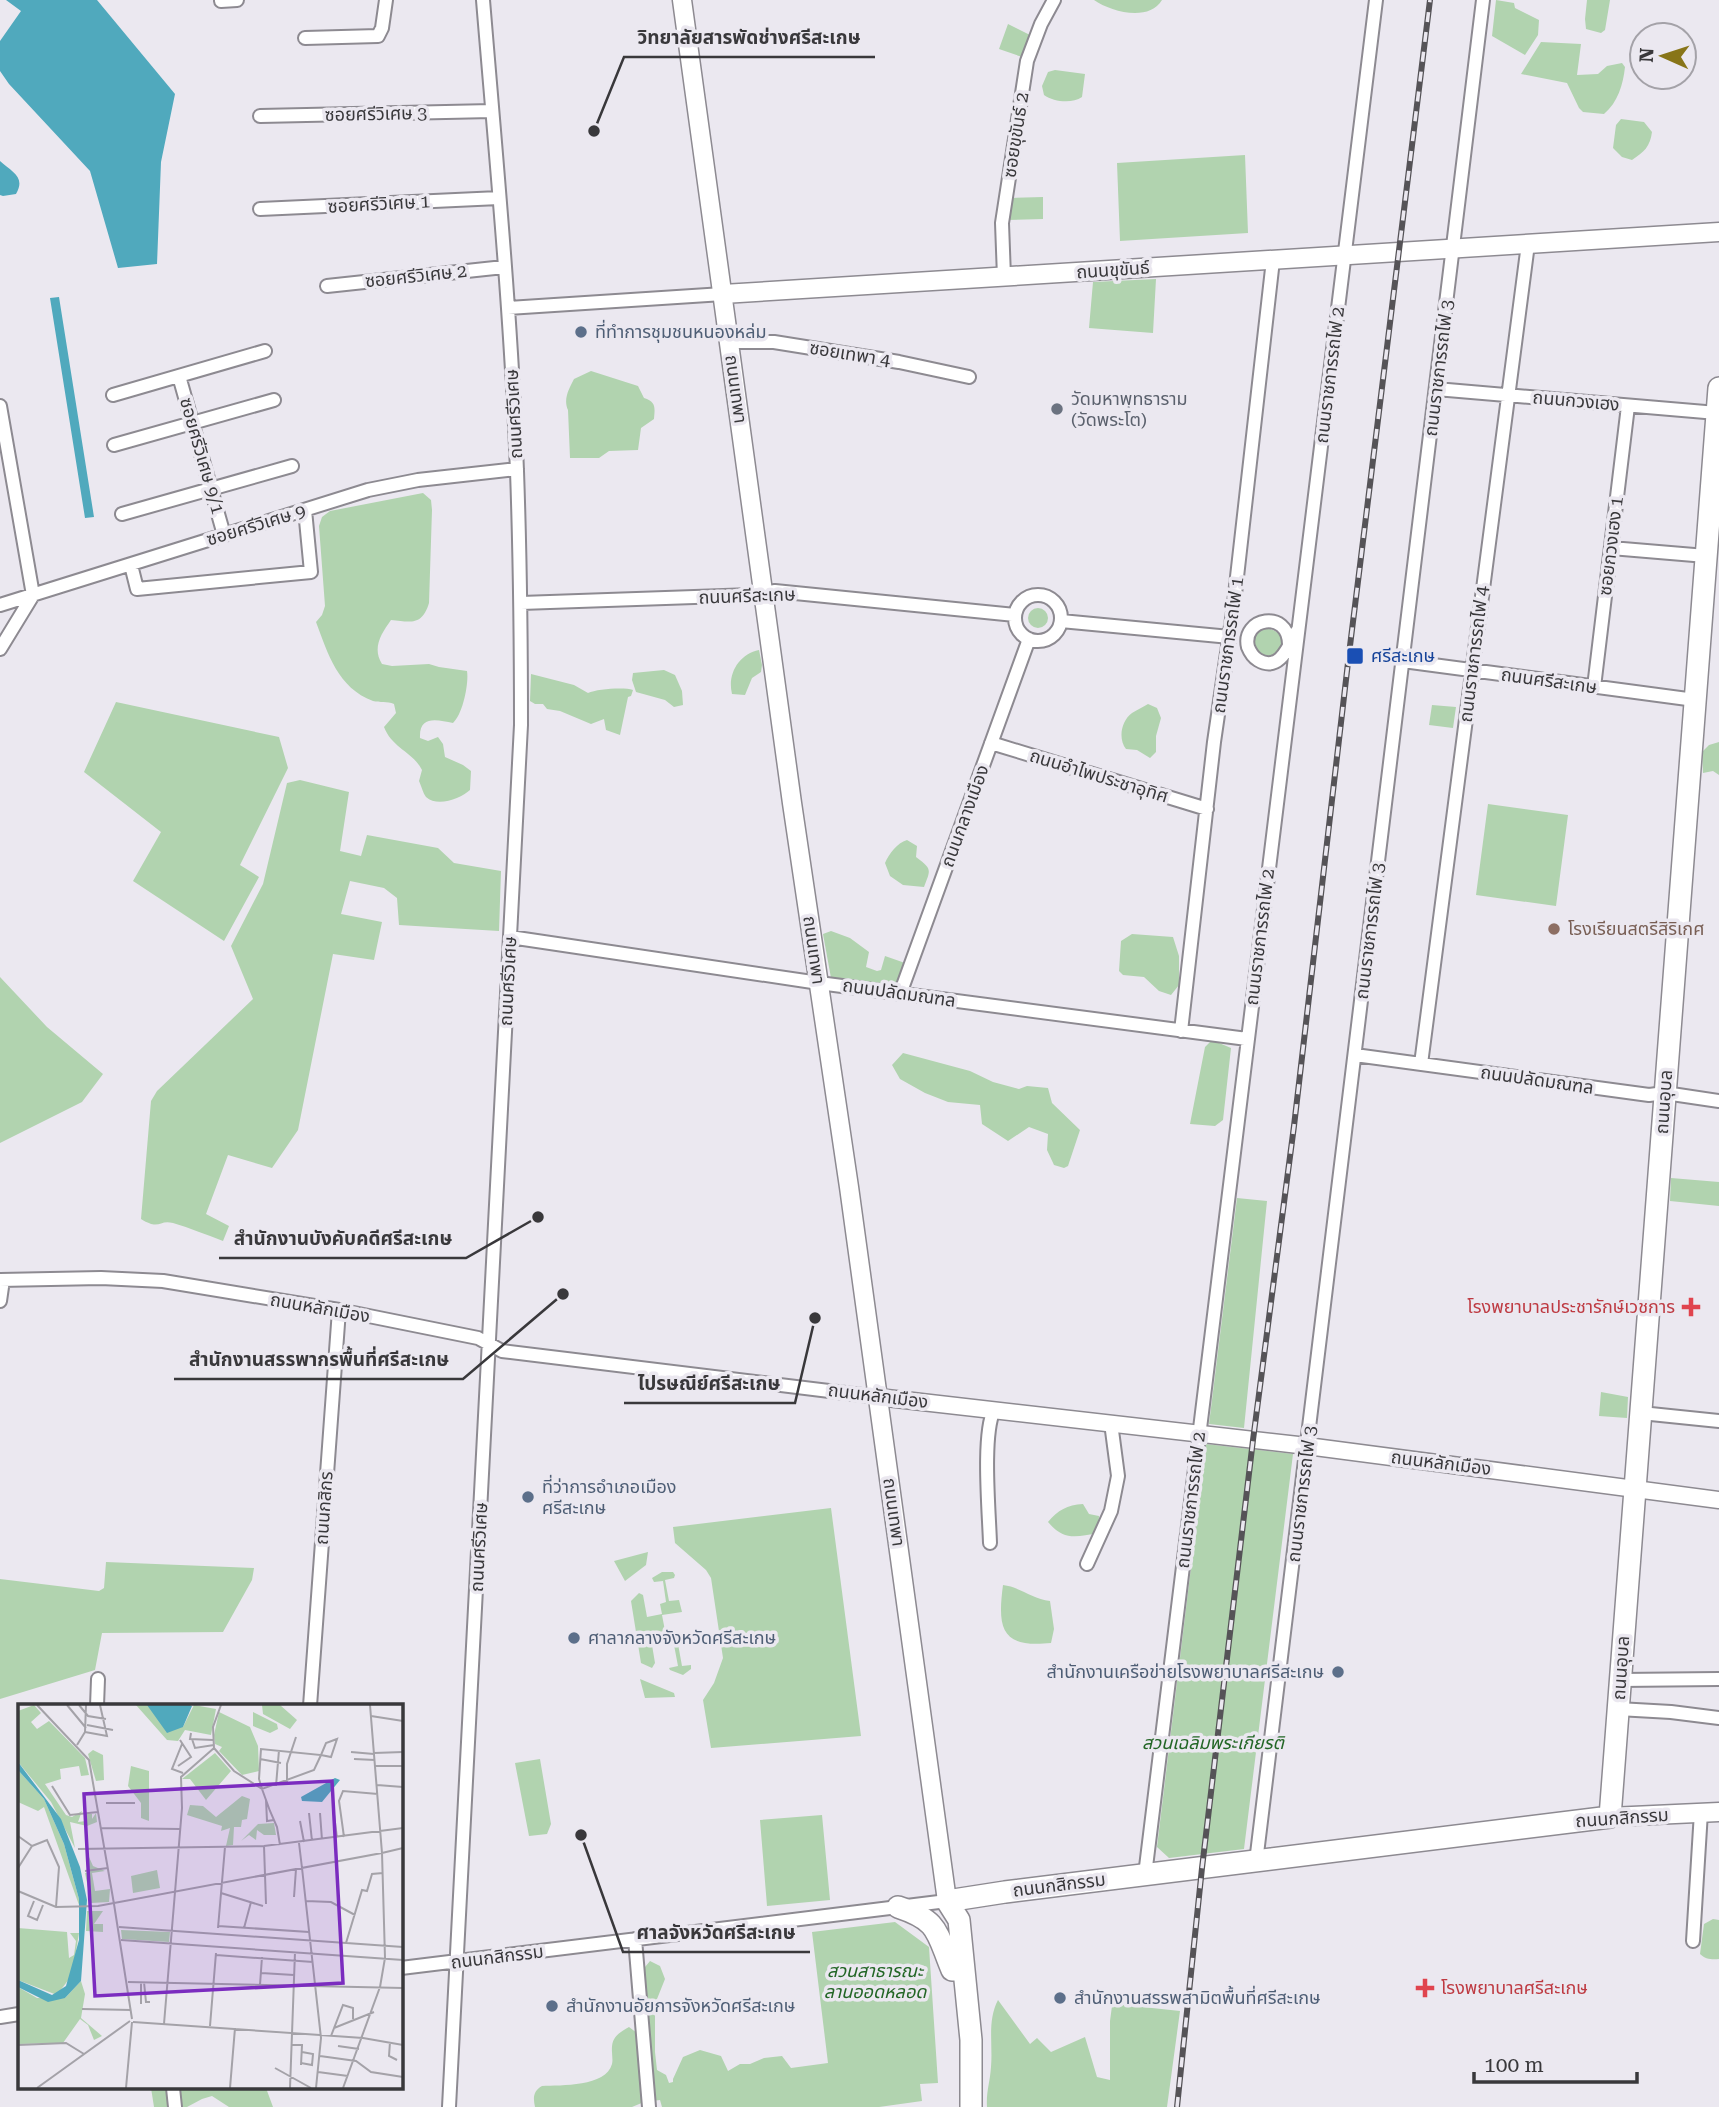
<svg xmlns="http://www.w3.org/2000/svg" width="1719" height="2107" viewBox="0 0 1719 2107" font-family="'Roboto Serif','Noto Sans Thai',serif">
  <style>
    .green { fill: #b1d3af }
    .water { fill: #50a9bd }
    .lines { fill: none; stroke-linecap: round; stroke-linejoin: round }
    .minor-casing { stroke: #8d8a91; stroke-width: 16 }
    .tertiary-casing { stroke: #8d8a91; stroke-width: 19 }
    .secondary-casing { stroke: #8d8a91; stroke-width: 21 }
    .primary-casing { stroke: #8d8a91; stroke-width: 24 }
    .minor { stroke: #fff; stroke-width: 12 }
    .tertiary { stroke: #fff; stroke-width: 16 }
    .secondary { stroke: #fff; stroke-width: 18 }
    .primary { stroke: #fff; stroke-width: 21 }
    .rail-casing { stroke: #555357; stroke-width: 6 }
    .rail { stroke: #ebe8f0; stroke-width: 3.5; stroke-dasharray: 10; stroke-linecap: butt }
    .service-dot { fill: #5c6f8a; stroke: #ebe8f0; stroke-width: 2.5 }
    .worship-dot { fill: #6b7280; stroke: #ebe8f0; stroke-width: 2.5 }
    .transit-dot { fill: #1a4fb4; stroke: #ebe8f0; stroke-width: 2.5 }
    .education-dot { fill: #8d6e63; stroke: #ebe8f0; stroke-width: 2.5 }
    .health-dot { fill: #e0444e; stroke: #ebe8f0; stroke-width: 2.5 }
    .labels { text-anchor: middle; stroke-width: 7; stroke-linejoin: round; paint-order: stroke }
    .street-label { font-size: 18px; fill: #39383b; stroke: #ebe8f0 }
    .service-label { font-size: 18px; fill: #4e5e75; stroke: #ebe8f0; text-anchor: start }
    .worship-label { font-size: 18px; fill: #5b616d; stroke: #ebe8f0; text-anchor: start }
    .transit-label { font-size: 18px; fill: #164399; stroke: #ebe8f0; text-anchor: start }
    .education-label { font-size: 18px; fill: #785e54; stroke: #ebe8f0; text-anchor: start }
    .health-label { font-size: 18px; fill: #be3a42; stroke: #ebe8f0; text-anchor: end }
    .park-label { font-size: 18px; font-style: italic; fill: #236626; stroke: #ebe8f0 }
    .inset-road { fill: none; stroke: #a4a2a8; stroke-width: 2 }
    .view { fill: #7b2cbf; fill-opacity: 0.15; stroke: #7b2cbf; stroke-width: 3.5 }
    .inset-edge { fill: none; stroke: #39383b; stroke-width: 3.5 }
    .leader { fill: none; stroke: #39383b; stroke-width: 2.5 }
    .callout-dot { fill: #39383b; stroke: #ebe8f0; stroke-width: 2.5 }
    .callout-label { font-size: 19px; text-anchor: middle; font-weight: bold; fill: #39383b; stroke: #ebe8f0; stroke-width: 7; stroke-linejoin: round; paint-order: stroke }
  </style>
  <rect width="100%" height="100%" fill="#ebe8f0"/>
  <path class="green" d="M1094 0H1162C1149 22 1111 12 1094 0Z
    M1496 0 1514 3 1515 8 1539 20 1538 35 1525 55 1492 36Z
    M1587 0H1610L1605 30 1601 33 1586 29 1585 19Z
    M1008 24 1030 35 1022 57 999 49Z
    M1541 42 1581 44 1577 75 1598 74 1607 66 1622 63 1625 67C1623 85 1618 102 1604 114L1583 112 1579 108 1567 83 1521 74Z
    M1055 70 1085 74 1082 97C1072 104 1054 102 1044 95L1042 86 1048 72Z
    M1621 119 1644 122 1652 132C1650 147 1644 152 1632 160L1622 157 1613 148 1616 125Z
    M1245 155 1248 233 1120 241 1117 163Z
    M1043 197V219L1006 220 1008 198Z
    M1156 279 1153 333 1089 328 1093 282Z
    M591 371 638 386 644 398C656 402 655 407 654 419L641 428 638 450 609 451 599 458H570L568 410C563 399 569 389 574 379Z
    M423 493 431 500 432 510 429 603C422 626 411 622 391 620 381 634 372 648 382 664L392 666 429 664 439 667 467 671C469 683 463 714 453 723 437 720 419 715 420 738L428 741 438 737 443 744 445 757 463 765 471 771 470 790C461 798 438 808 426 797 423 793 421 785 419 781L422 770C413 752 392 748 384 727L396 713 394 704C387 701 380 703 373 701 338 688 328 654 316 622L322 615 325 606 319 526 322 517 330 511Z
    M1028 618a10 10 0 1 1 20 0a10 10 0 1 1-20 0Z
    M1254 643a14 14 0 1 1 28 0a14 14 0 1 1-28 0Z
    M759 650 762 665 761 672 752 678 745 695 732 694C727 674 739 654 759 650Z
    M664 670 675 675 682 691 683 705 674 707 665 700 636 692 632 680 633 673Z
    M531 674 574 685 588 693C597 689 624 687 633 690L631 696 628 697 620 735 606 730 604 719 591 724 560 711 547 709 543 704H535L530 701Z
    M116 702 279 737 288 768 240 865 259 877 224 941 133 881 161 832 84 772Z
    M1148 704 1157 708 1161 718 1156 736V752L1150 758 1137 750 1126 749C1118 739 1121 721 1132 713 1137 710 1143 707 1148 704Z
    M1432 705 1456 707 1453 728 1429 725Z
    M1719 742V775L1713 771 1703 773 1702 752 1709 745Z
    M300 780 349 792 340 851 361 856 367 835 438 848 454 863 501 871 499 931 399 925 397 898 384 888 350 881 341 914 382 922 374 960 333 954 298 1130 272 1168 228 1155 206 1214 229 1226 223 1241C207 1235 190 1228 173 1223 159 1219 160 1231 141 1219L151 1101 157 1091 253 999 231 946 263 884 287 783Z
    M1488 804 1568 815 1556 906 1476 895Z
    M907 840 917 846 916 857C932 869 931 869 924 887L903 885 890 876 885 863C889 854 897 843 907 840Z
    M831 931 850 938 869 952 866 967 877 971 881 970 885 956 905 963 896 984 891 987 831 978 823 934Z
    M1132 934 1173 937 1179 956V985L1171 995 1159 991 1144 977 1123 975 1119 971 1121 941Z
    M0 977 47 1027 103 1074 82 1102 0 1143Z
    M1212 1040 1231 1048 1223 1120 1215 1126 1190 1124 1205 1047Z
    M903 1053 970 1071 993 1082 1019 1089 1027 1086 1048 1088 1052 1103 1080 1130 1068 1166 1064 1168 1054 1165 1047 1150 1048 1134 1029 1127 1008 1141 982 1124 980 1105 948 1102 925 1093 900 1079 892 1065Z
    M1671 1178 1719 1182V1206L1670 1201Z
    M1237 1198 1267 1201 1244 1428 1209 1424Z
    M1601 1392 1628 1397 1627 1418 1599 1416Z
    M1206 1444 1293 1454 1244 1849 1169 1858 1157 1847Z
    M1083 1504 1089 1514 1099 1516 1098 1533C1076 1537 1064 1541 1048 1522 1058 1510 1067 1505 1083 1504Z
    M831 1508 861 1736 711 1748 703 1700 714 1683 723 1658 711 1578 706 1570 675 1543 673 1527Z
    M648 1552 646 1565 625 1581 614 1561Z
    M106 1562 254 1568 252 1580 223 1632 102 1633 95 1670 0 1699V1579L99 1591 104 1588Z
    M662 1572H673L675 1575 674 1578 665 1580 669 1601 679 1600 682 1612 662 1615 666 1636 685 1634 687 1643 678 1644 682 1666 691 1665V1669L683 1675 670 1670 669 1668 678 1666 674 1645 667 1646 666 1636 651 1639 655 1663 652 1668 641 1663 631 1601 639 1593 643 1595 647 1617 662 1614 660 1604 666 1602 663 1581 654 1582 652 1578Z
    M1003 1585C1020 1587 1032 1599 1050 1601L1054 1629 1051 1643C1002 1648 997 1630 1003 1585Z
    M640 1679 674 1693 675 1697 645 1698Z
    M540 1759 551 1824 547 1834 529 1836 515 1763Z
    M822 1815 830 1900 767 1906 760 1820Z
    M1713 1919 1719 1920V1959C1712 1960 1705 1959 1700 1954L1704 1924Z
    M895 1922 929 1947 938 2083 920 2084 922 2101 879 2107H662L660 2100 644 2102 632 2107H535C533 2098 533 2091 542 2086 561 2085 606 2087 612 2064 613 2060 612 2056 612 2052 611 2038 617 2034 629 2027L637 2033 640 1973 650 1961 660 1966 665 1979 655 2004V2052L657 2070 666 2075 669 2083 673 2082V2079L683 2057 700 2050 721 2056 728 2071 740 2064H750L764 2058 782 2056 791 2068 828 2063 812 1932Z
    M998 2000 1030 2044 1037 2038 1051 2052 1085 2037 1097 2077 1110 2080V2021L1112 2006 1124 2005 1180 2011 1167 2107H987C986 2092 990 2082 991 2067 993 2044 987 2021 998 2000Z
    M151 2088H266L273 2107H229L212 2096 202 2099 187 2107H154Z"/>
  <path class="water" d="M6 0H97L175 94 161 162 157 264 118 268 90 171 9 84 0 71V41L21 11Z
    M0 161C12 172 26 177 16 194L3 196 0 195Z
    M59 297 94 517 85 518 50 298Z"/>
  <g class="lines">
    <defs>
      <path id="minor" d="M221 1 237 0
        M305 38 378 36 382 28 386 0
        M260 116 492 111
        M260 209 499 198
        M1004 277 1002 223 1027 61 1041 24 1054 0
        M327 286 504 267
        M508 308 723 294
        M730 342H774L899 362 969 377
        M179 376 224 535
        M1436 389 1717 413
        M113 395 265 351
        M0 406 33 595 0 649
        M114 445 274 400
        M122 514 292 466
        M1611 548 1706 556
        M131 565 137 589 311 572 305 510
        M1015 618a23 23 0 1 1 46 0a23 23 0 1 1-46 0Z
        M521 603 752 595 775 591 1015 615
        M0 605 368 490 418 480 517 469
        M1061 621 1230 637
        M1289 644C1288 609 1241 618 1248 647 1250 652 1253 657 1258 660 1280 673 1289 645 1297 631
        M1403 661 1695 700
        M1594 687 1628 406
        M991 743 1207 809
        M510 937 819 983 1247 1039
        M900 994 1029 639
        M1181 1031 1214 742 1233 612 1273 260
        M1355 1055 1649 1095 1665 1093 1719 1101
        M1421 1064 1528 244
        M0 1280 101 1278 163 1281 339 1310 478 1338 502 1351 878 1397
        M0 1301 3 1280
        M1641 1413 1719 1421
        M990 1543C989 1511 982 1435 994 1410
        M1087 1564 1111 1511 1118 1476 1111 1423
        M1620 1680 1719 1679
        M97 1706 98 1679
        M310 1706 339 1310
        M1618 1709 1671 1712 1719 1718
        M1256 1862 1483 0
        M1145 1875 1376 0
        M635 1939 649 2107
        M1693 1941 1701 1812
        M401 1968 947 1901
        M0 2017 19 2014
        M173 2088 175 2107
        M449 2107 521 725C521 641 520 556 517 471 511 314 496 157 483 0"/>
      <path id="tertiary" d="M878 1397 1307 1446 1719 1500"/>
      <path id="secondary" d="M682 0 792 803 849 1187 947 1901
        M723 294 1719 232
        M1610 1817 1719 1812"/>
      <path id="primary" d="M947 1901 1005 1892 1610 1817 1719 388
        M947 1901 959 1920 971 2040V2107
        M898 1907C940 1921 936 1932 952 1970"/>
    </defs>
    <use href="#minor" class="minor-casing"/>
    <use href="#tertiary" class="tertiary-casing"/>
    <use href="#secondary" class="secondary-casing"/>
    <use href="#primary" class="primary-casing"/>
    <use href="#minor" class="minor"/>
    <use href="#tertiary" class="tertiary"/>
    <use href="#secondary" class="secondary"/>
    <use href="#primary" class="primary"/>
    <defs>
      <path id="rail" d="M1177 2107 1202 1868 1253 1440 1294 1126 1349 654 1430 0"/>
    </defs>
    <use href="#rail" class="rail-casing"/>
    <use href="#rail" class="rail"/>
  </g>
  <g class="service-dot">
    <circle cx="581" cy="332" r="7"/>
    <circle cx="528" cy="1497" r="7"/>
    <circle cx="574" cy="1638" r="7"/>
    <circle cx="1338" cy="1672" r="7"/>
    <circle cx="1060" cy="1998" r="7"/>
    <circle cx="552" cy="2006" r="7"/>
  </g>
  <circle class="worship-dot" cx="1057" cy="409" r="7"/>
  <rect class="transit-dot" x="1346" y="647" width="18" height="18" rx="3.5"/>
  <circle class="education-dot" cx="1554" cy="929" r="7"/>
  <g class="health-dot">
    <path d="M1687.5 1296.5h7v7h7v7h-7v7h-7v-7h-7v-7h7z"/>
    <path d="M1421.5 1977.5h7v7h7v7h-7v7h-7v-7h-7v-7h7z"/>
  </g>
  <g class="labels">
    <g class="street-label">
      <text transform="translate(376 114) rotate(-1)" y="6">ซอยศรีวิเศษ 3</text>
      <text transform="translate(1016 135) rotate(-81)" y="6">ซอยขุขันธ์ 2</text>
      <text transform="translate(379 204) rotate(-3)" y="6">ซอยศรีวิเศษ 1</text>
      <text transform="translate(1113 270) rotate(-4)" y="6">ถนนขุขันธ์</text>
      <text transform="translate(416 276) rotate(-6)" y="6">ซอยศรีวิเศษ 2</text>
      <text transform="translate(850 354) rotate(9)" y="6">ซอยเทพา 4</text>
      <text transform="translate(1439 368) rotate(-83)" y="6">ถนนราชการรถไฟ 3</text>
      <text transform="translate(1330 375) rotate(-83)" y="6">ถนนราชการรถไฟ 2</text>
      <text transform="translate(736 389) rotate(82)" y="6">ถนนเทพา</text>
      <text transform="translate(1576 401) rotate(5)" y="6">ถนนกวงเฮง</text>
      <text transform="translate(514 414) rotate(-93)" y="6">ถนนศรีวิเศษ</text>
      <text transform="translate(202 456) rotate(74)" y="6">ซอยศรีวิเศษ 9/1</text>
      <text transform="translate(256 525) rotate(-17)" y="6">ซอยศรีวิเศษ 9</text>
      <text transform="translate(1611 546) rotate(-83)" y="6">ซอยกวงเฮง 1</text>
      <text transform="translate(747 596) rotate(-2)" y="6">ถนนศรีสะเกษ</text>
      <text transform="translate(1228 645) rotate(-82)" y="6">ถนนราชการรถไฟ 1</text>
      <text transform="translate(1474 654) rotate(-83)" y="6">ถนนราชการรถไฟ 4</text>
      <text transform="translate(1549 681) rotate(8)" y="6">ถนนศรีสะเกษ</text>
      <text transform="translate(1099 776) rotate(17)" y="6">ถนนอำไพประชาอุทิศ</text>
      <text transform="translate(965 816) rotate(-70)" y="6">ถนนกลางเมือง</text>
      <text transform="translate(1370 931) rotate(-83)" y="6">ถนนราชการรถไฟ 3</text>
      <text transform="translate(1260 937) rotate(-83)" y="6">ถนนราชการรถไฟ 2</text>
      <text transform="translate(814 950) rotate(82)" y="6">ถนนเทพา</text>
      <text transform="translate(508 981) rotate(-87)" y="6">ถนนศรีวิเศษ</text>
      <text transform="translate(899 993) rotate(8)" y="6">ถนนปลัดมณฑล</text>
      <text transform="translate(1537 1080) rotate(8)" y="6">ถนนปลัดมณฑล</text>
      <text transform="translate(1664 1102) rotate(-86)" y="6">ถนนอุบล</text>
      <text transform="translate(320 1308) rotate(10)" y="6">ถนนหลักเมือง</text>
      <text transform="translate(878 1396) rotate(7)" y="6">ถนนหลักเมือง</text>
      <text transform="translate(1441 1463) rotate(7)" y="6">ถนนหลักเมือง</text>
      <text transform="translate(1302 1494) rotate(-83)" y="6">ถนนราชการรถไฟ 3</text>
      <text transform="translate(1191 1500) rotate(-83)" y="6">ถนนราชการรถไฟ 2</text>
      <text transform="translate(324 1508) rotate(-86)" y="6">ถนนกสิกร</text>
      <text transform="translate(894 1512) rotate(82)" y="6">ถนนเทพา</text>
      <text transform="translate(479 1547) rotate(-87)" y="6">ถนนศรีวิเศษ</text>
      <text transform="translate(1621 1668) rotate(-86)" y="6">ถนนอุบล</text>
      <text transform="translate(1622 1818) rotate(-4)" y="6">ถนนกสิกรรม</text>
      <text transform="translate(1059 1885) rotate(-7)" y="6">ถนนกสิกรรม</text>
      <text transform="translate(497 1957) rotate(-7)" y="6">ถนนกสิกรรม</text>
    </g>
    <g class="service-label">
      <text x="595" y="338">ที่ทำการชุมชนหนองหล่ม</text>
      <text x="542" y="1493">ที่ว่าการอำเภอเมือง<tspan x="542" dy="21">ศรีสะเกษ</tspan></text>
      <text x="588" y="1644">ศาลากลางจังหวัดศรีสะเกษ</text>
      <text x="1324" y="1678" text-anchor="end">สำนักงานเครือข่ายโรงพยาบาลศรีสะเกษ</text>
      <text x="1074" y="2004">สำนักงานสรรพสามิตพื้นที่ศรีสะเกษ</text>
      <text x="566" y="2012">สำนักงานอัยการจังหวัดศรีสะเกษ</text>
    </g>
    <g class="worship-label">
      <text x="1071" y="405">วัดมหาพุทธาราม<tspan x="1071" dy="21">(วัดพระโต)</tspan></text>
    </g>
    <g class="transit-label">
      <text x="1371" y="662">ศรีสะเกษ</text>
    </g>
    <g class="education-label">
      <text x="1568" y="935">โรงเรียนสตรีสิริเกศ</text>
    </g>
    <g class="health-label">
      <text x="1675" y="1313">โรงพยาบาลประชารักษ์เวชการ</text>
      <text x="1441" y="1994" text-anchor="start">โรงพยาบาลศรีสะเกษ</text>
    </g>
    <g class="park-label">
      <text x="1213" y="1749">สวนเฉลิมพระเกียรติ</text>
      <text x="875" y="1977">สวนสาธารณะ<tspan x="875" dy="21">ลานออดหลอด</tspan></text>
    </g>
  </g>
  <g transform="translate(18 1704)">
    <rect width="385" height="385" fill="#ebe8f0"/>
    <path d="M16 1 23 9 13 18 19 25 31 17 67 54 71 71 63 72 61 62 42 65 43 75 27 80 48 111 54 113 64 107 60 118 68 117 66 109 74 110V115L78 109 79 118 69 122 52 118 57 144 33 98 0 58V7ZM118 1H129L165 23 176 1 198 5 193 31 167 26 160 37 149 36ZM244 1H262L279 16 272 25 245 10ZM201 8 232 23 240 42 241 67 224 71 201 47 204 43 197 40 196 31ZM235 8 259 20 260 25 252 29 235 22ZM75 46 85 51 86 76 78 77 70 50ZM197 49 213 67 188 96 172 75H164ZM113 62 131 67V117L123 114V99L110 82ZM0 66 26 95 46 140 61 195V201L26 103 20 107 0 98ZM224 92 232 95 229 115 224 116 223 123H216L215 141 208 142 212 124 203 127 204 122 169 111 172 101 185 102 198 113ZM256 119 258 131H246L239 126 238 136 231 131 223 137 240 120ZM71 153 75 162 87 167 74 169 77 187 92 185 91 198 73 199 67 169 71 168ZM139 166 142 184 115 189 113 172ZM69 207H85L76 220H85V228L68 227ZM0 224 49 228 51 254 56 251 58 237 52 229H61L54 271 39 291 0 276ZM103 226 152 228 151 238 104 235ZM63 277 67 290 63 314 84 332 76 336 70 321 62 315 45 339 0 340V283L19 294H47Z" fill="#b1d3af"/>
    <path d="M129 1H172L174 2 165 23 149 29ZM0 58 43 115 62 163 69 196 63 277 47 294 30 298 0 283V276L34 291 48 282 61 236V195L46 140 26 95 0 66ZM317 74 322 76 304 98 284 97 283 93Z" fill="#50a9bd"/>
    <path class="inset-road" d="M19 1 71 56 96 200M49 1 68 24M61 1 70 12 88 15M203 1 195 23 196 44 216 67 244 85 296 66 303 51 243 45 241 75 244 85 252 107 259 123 262 141M352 1 364 149 385 144M353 12 385 17M69 21 95 26M67 28 89 32 82 1M173 29 172 35 195 36M174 35 177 44 196 41M319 35 313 53 303 51 308 39ZM164 40 154 65 165 69M59 41 67 28 68 1M333 48 356 50M356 49 385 48M242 55 263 59M336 55 357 56M160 62 173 53 162 36M357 62H385M269 79V60L278 33M359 81 385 83M34 82 52 111 80 108M258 82 261 46M248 96 249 117 256 116M88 99H117M315 103 319 134M291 109 294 137M302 109 304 136M282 117 286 138M83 124 162 125M0 132 14 142 0 164M326 133 321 97 325 87 360 90M281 139 284 164M14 142 29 136 41 163 38 203M246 142 248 200M60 145 246 142 385 124M284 164 303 334 298 384M67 167 90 164M0 187 38 203 80 202 364 149 367 254 362 283M203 189 245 202M276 193 278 165M16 197 10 212 19 216 25 201M288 197 313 198 337 211M96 200 114 315M200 222 291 228M101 223 385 243M200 224 207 143M226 224 233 198M103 236 385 256M328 239 344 186 349 187 354 170 365 169M198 251 295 258M243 269 276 271M110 278 385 284M126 278 128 298H132M242 281 244 253M123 300V278M64 305 113 306M115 318 345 334 385 341M146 320 164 104 163 73 196 44M192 322 198 249M316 324 356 308M313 332 325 301 335 304V315M372 338 371 352 379 356M0 341 48 339 66 350M274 341H284L283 361M320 342 341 345M302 352 338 357 353 368 385 373M283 359 294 361 295 350 284 348M257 364 293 384M300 368 330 372M19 384 112 317M108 384 114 318M212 384 217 324M272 384 277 248M325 384 362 283"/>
    <path class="view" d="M314 77 325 279 77 292 66 90Z"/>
    <rect width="385" height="385" class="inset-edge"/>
  </g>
  <path class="leader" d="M594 131L624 57H875M538 1217L466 1258H219M563 1294L463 1379H174M815 1318L795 1403H624M581 1835L623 1952H810"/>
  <g class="callout-dot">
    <circle cx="594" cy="131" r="7"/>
    <circle cx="538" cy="1217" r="7"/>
    <circle cx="563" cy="1294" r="7"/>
    <circle cx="815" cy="1318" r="7"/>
    <circle cx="581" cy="1835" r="7"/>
  </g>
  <g class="callout-label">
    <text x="749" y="44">วิทยาลัยสารพัดช่างศรีสะเกษ</text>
    <text x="343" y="1245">สำนักงานบังคับคดีศรีสะเกษ</text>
    <text x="319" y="1366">สำนักงานสรรพากรพื้นที่ศรีสะเกษ</text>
    <text x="709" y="1390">ไปรษณีย์ศรีสะเกษ</text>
    <text x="716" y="1939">ศาลจังหวัดศรีสะเกษ</text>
  </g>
  <g transform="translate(1663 56) rotate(273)"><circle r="33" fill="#ebe8f0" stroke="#a4a2a8" stroke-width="2"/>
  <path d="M0-5L12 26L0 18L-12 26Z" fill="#887518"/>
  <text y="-10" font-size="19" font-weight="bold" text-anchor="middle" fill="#39383b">N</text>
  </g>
  <path d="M1474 2072v10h163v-10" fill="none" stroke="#39383b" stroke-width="3.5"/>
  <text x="1484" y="2072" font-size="21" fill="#39383b" stroke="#ebe8f0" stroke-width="5" paint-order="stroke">100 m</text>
</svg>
